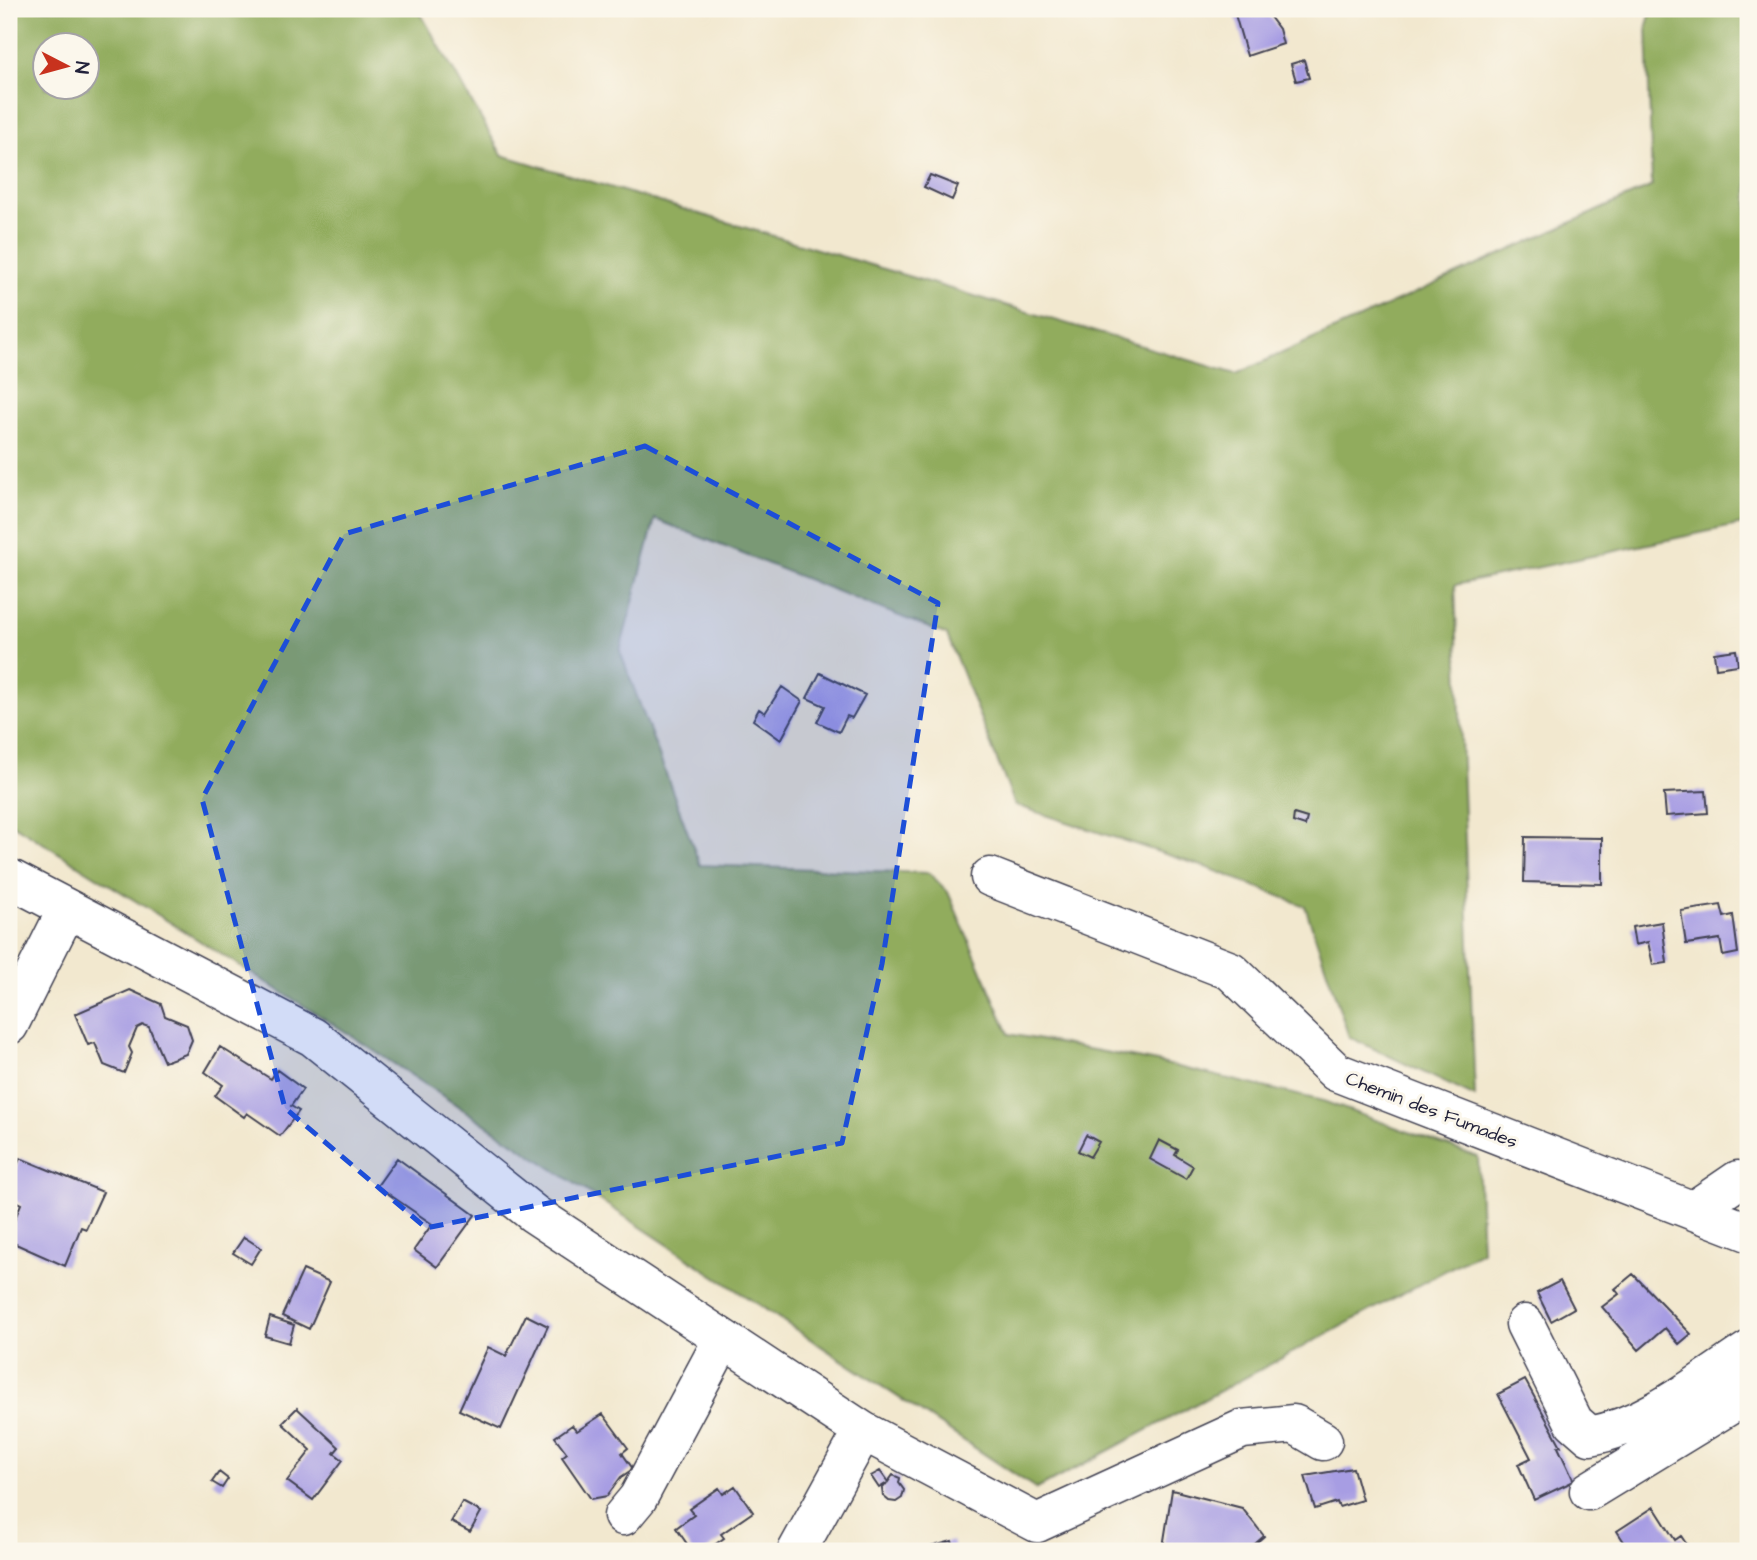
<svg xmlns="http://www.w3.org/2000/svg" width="1757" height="1560" viewBox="0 0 1757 1560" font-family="'Architects Daughter',sans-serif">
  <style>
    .forest { fill: #91ac5d; stroke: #5a674c; stroke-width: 2; fill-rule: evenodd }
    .building { fill: #a79de3 }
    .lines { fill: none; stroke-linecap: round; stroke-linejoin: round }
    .minor-casing { stroke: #414051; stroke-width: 41 }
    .minor { stroke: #fff; stroke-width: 38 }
    .marked { fill: #1d4ed8; fill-opacity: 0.2; stroke: #1d4ed8; stroke-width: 5; stroke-dasharray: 14 9; stroke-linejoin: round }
    .labels { text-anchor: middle; stroke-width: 6; stroke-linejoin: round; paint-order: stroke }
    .street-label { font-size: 19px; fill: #22223b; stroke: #fbf7ec }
  </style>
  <rect width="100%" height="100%" fill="#fbf7ec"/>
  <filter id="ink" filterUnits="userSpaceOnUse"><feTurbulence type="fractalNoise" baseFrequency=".0143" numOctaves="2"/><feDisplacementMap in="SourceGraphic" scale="14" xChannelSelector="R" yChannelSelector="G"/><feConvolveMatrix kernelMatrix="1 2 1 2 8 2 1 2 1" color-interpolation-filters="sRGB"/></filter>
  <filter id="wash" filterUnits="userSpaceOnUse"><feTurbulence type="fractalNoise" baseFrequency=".00686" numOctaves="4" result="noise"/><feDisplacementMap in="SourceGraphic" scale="28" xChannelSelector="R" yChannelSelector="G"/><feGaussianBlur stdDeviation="1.57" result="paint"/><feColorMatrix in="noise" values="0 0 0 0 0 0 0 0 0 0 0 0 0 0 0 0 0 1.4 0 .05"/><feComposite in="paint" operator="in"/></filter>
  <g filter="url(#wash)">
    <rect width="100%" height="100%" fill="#f2e8cf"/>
    <path class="forest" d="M9 9H418L502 155 1236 374 1652 186 1647 25 1652 9H1748V523L1455 585 1475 1097 1349 1037 1305 906 1211 869 1015 805 947 635 655 519 620 651 700 865 929 873 948 892 1009 1034 1157 1062 1323 1101 1478 1157 1482 1251 1037 1489 349 1034 9 822ZM46 46H88V88H46Z"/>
    <g id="blocks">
      <path class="building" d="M1240 9H1260L1267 13 1279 29 1283 44 1247 56 1234 11Z
        M1304 60 1309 78 1296 81 1291 64Z
        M930 175 958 186 952 200 924 187Z
        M1745 544H1748V581L1745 582Z
        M1736 650 1738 665 1716 668 1714 653Z
        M820 673 865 695 852 718 847 716 839 732 817 722 825 706 807 698Z
        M782 687 802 701 781 740 753 720 759 709 765 713Z
        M1706 791 1708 813 1666 816 1664 793Z
        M1294 814 1307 818 1305 826 1293 822Z
        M1525 837 1602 838V884L1524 882Z
        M1721 905 1724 917 1733 915 1738 953 1723 956 1720 939 1686 944 1681 911Z
        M1662 922 1667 963 1653 965 1648 942 1635 945 1632 927Z
        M130 990 161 1004 165 1016 187 1025 192 1040 186 1054 164 1062 149 1027 143 1025 137 1028 129 1047 132 1053 124 1073 104 1065 95 1043 88 1045 75 1014Z
        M220 1047 271 1079 277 1070 303 1089 291 1106 299 1111 280 1136 247 1113 244 1117 215 1096 223 1085 205 1072Z
        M1086 1135 1099 1142 1090 1157 1078 1151Z
        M1159 1140 1178 1150 1175 1155 1193 1166 1186 1179 1150 1159Z
        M20 1158 103 1192 86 1229 81 1227 65 1266 9 1241V1233L21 1204 9 1198V1185Z
        M397 1158 475 1215 437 1267 414 1250 432 1224 377 1186Z
        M244 1237 261 1248 251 1264 233 1253Z
        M303 1270 330 1282 309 1329 282 1316Z
        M1633 1274 1691 1334 1679 1344 1665 1328 1639 1350 1602 1307 1619 1294 1615 1289Z
        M1560 1281 1574 1308 1551 1321 1537 1293Z
        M526 1315 548 1326 501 1429 459 1410 488 1347 506 1356Z
        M270 1317 294 1325 289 1343 265 1336Z
        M1525 1380 1561 1446 1558 1447 1574 1481 1534 1500 1518 1464 1531 1458 1498 1394Z
        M297 1408 339 1447 334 1453 343 1460 313 1500 287 1481 311 1450 282 1423Z
        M603 1414 628 1448 622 1453 633 1469 621 1477 607 1496 591 1499 562 1457 567 1453 555 1437 572 1425 577 1431Z
        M1353 1468 1362 1500 1339 1507 1337 1502 1315 1509 1305 1476Z
        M880 1471 888 1482 893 1475 900 1478 899 1483 904 1490 902 1498 896 1502 889 1501 883 1496 882 1489 887 1483 879 1488 871 1476Z
        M219 1472 228 1479 222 1488 212 1482Z
        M735 1486 753 1512 721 1534 724 1538 706 1551H692L676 1528 694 1515 689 1509 719 1488 723 1494Z
        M1172 1490 1242 1508 1264 1536 1249 1549 1251 1551H1188L1163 1547Z
        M462 1502 481 1512 470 1532 451 1522Z
        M1654 1507 1675 1540 1681 1536 1691 1551H1630L1617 1531Z
        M952 1541 955 1551H923V1549Z"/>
    </g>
  </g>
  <g filter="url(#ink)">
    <use href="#blocks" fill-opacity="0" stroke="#414051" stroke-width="2"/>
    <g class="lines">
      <defs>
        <path id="minor" d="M990 877 1231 971 1336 1072 1748 1232
          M9 878 313 1037 534 1214 863 1431 1037 1523
          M9 1025 67 909
          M1694 1210 1738 1180 1748 1183
          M1525 1324 1574 1422 1590 1436C1648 1425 1699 1383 1748 1351
          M1589 1491 1748 1394
          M623 1516 638 1498 723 1339
          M1037 1523 1242 1429 1294 1424 1323 1441
          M797 1551 863 1431"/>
      </defs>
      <use href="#minor" class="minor-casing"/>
      <use href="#minor" class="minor"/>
    </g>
  </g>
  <path class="marked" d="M645 446 938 603 882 964 842 1143 426 1228 285 1108 202 799 344 534Z"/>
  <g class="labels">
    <g class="street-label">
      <text transform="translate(1432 1109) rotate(21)" y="7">Chemin des Fumades</text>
    </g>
  </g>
  <rect width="1757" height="1560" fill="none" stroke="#fbf7ec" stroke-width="35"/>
  <g transform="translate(66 66) rotate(96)"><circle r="33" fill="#fbf7ec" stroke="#a4a2a5" stroke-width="2"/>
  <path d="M0-5L12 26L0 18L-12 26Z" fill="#c8321e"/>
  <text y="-10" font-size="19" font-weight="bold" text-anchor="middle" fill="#22223b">N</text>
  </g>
</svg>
